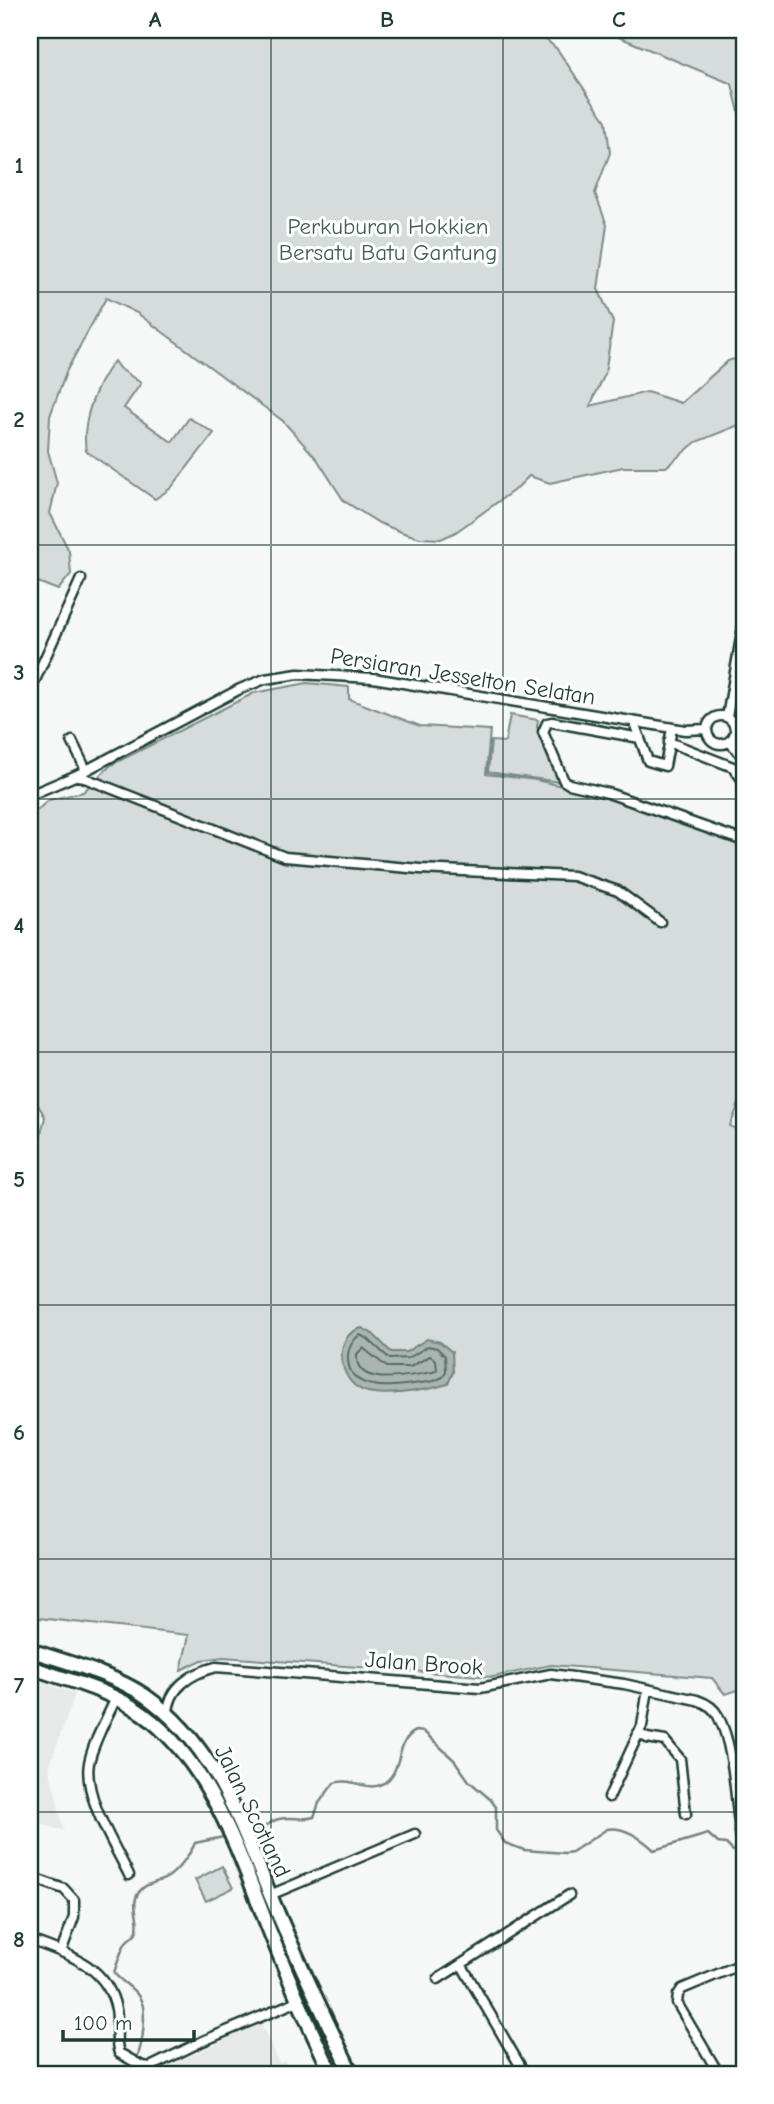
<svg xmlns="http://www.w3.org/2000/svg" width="774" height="2104" viewBox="0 0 774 2104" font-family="'Comic Neue',sans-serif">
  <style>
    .built { fill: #e6e9e8 }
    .green { fill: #d6dcdb; stroke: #7a8c88; stroke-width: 2 }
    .water { fill: #aab5b1; stroke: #72857f; stroke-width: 2 }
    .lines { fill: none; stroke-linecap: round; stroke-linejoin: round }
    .shore { stroke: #576d66; stroke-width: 2 }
    .stream { stroke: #72857f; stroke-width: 2.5 }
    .minor-casing { stroke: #1f3d34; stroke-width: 13 }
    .primary-casing { stroke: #1f3d34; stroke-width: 18 }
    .minor { stroke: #fff; stroke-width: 8 }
    .primary { stroke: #fff; stroke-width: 12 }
    .grid { fill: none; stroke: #1f3d34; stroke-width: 2; stroke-opacity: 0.55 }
    .labels { text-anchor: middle; stroke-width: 6; stroke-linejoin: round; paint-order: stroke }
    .park-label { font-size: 23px; fill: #445d55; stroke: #fff }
    .street-label { font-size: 23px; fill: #1f3d34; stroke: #fff }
    .neatline { fill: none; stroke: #1f3d34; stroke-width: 2.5 }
    .grid-label { font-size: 23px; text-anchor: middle; font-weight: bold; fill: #1f3d34 }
  </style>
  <rect width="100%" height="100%" fill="#f6f7f7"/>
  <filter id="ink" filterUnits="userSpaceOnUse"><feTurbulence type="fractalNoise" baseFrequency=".0143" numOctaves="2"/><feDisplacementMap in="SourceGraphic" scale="14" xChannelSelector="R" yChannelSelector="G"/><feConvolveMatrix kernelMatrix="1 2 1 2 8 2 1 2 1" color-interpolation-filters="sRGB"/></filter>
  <g filter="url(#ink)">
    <path class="built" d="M30 1677 75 1694 49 1767 64 1831 30 1821Z
      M261 2023 279 2063 285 2061 290 2074H151Z"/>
    <path class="green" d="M30 30H535L557 49 606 121 610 153 595 193 607 225 598 289 613 322 605 374 590 406 647 392 681 403 728 361 744 356V423L696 442 666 467H623L550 483 529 476 517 488 456 532 441 539 420 538 404 533 379 523 344 501 317 459 283 421 137 313 106 298 67 370 50 416 48 451 57 483 50 513 69 551 71 574 58 590 30 579Z
      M602 30H744V132L732 84Z
      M114 361 119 368 141 383 124 408 172 442 189 418 214 433 171 488 155 499 86 451C81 421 96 384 114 361Z
      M307 683 349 687V699L420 726 490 730 486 774 536 780 610 797 744 843V1091L730 1126 744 1133V1691L738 1690 725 1694 712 1678 551 1665 493 1677 223 1657 202 1660 181 1670 189 1635 30 1617V1182L45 1117 30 1091V816L49 800 83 792 111 765 254 693Z
      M510 715 538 720 537 727 560 782 488 772 491 741 505 742Z
      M222 1866 233 1888 206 1901 195 1880Z"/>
    <path class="water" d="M362 1328 373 1334 391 1352H406L427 1339 440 1342 452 1352 453 1372 448 1384C428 1390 375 1400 358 1388 337 1374 334 1334 362 1328Z"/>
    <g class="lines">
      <path class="shore" d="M360 1335 368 1339 390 1359 409 1358 428 1346 437 1348 445 1356 446 1371 443 1377 434 1381C410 1384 349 1399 348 1359 347 1350 353 1339 360 1335Z
        M363 1348 387 1367H410L430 1356 436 1360 437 1370 433 1372C411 1375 354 1390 357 1354Z"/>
      <path class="stream" d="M248 1834C263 1832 268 1821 279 1819 292 1816 302 1821 314 1817L319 1803 334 1783C354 1777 366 1792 382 1784 404 1773 394 1741 416 1731L424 1732 435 1742 455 1761 469 1781 491 1800 496 1807V1830L505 1843 524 1850 565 1853 572 1852 607 1829C624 1826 642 1839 654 1850L708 1834 718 1843 726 1844 733 1851 741 1850
        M136 2059C143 2046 148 2008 139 1997 133 1987 121 1982 114 1973 117 1964 121 1950 126 1942 130 1937 135 1937 137 1930 140 1916 130 1905 139 1892 146 1882 159 1883 168 1877 177 1871 191 1853 195 1843L228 1836
        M127 2074 133 2064"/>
      <defs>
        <path id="minor" d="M30 691 81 579
          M707 730a14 14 0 1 1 28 0a14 14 0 1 1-28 0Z
          M727 717 744 621
          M634 722 648 761 665 766 672 728
          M640 738 552 722 547 723 543 732 564 781 569 784 608 793 744 841
          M72 741 86 770
          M729 741 744 758
          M669 742 733 767 744 782
          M77 775 285 857 420 869 573 876 618 891 660 922
          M30 795 77 775 240 689 265 679 298 674 373 678 685 730 707 729
          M30 1106 34 1129 30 1155
          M116 1698C107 1718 93 1742 89 1763 83 1796 115 1846 129 1875
          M168 1715C168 1687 192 1673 216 1667L480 1688 551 1674 624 1684 697 1700C706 1703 714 1708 718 1716 737 1751 735 1817 744 1857
          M638 1733 647 1738 665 1741 680 1759 686 1814
          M609 1797 642 1726 648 1689
          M30 1877 64 1889 74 1900V1917L61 1952
          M270 1895 415 1834
          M30 1940C67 1954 107 1965 116 2009 119 2024 114 2039 119 2053L142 2066 150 2067 203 2041 298 2001
          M461 1964 525 2074
          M438 1979 569 1895
          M719 2074 677 2003 678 1995 682 1989 744 1963"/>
        <path id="primary" d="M30 1650C68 1663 110 1673 144 1695 219 1747 242 1830 276 1909 300 1965 326 2020 352 2074
          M30 1667C67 1680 110 1690 143 1714 211 1764 238 1852 268 1927 288 1977 308 2026 332 2074"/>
      </defs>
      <use href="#minor" class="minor-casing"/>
      <use href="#primary" class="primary-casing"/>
      <use href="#minor" class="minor"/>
      <use href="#primary" class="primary"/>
    </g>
  </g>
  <path class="grid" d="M271 30V2074M503 30V2074M30 292H744M30 545H744M30 799H744M30 1052H744M30 1305H744M30 1559H744M30 1812H744"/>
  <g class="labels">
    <g class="park-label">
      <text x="388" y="234">Perkuburan Hokkien<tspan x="388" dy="26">Bersatu Batu Gantung</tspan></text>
    </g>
    <g class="street-label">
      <text transform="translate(463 676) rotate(9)" y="8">Persiaran Jesselton Selatan</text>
      <text transform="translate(424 1663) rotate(4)" y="8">Jalan Brook</text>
      <text transform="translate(253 1811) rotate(64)" y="8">Jalan Scotland</text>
    </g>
  </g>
  <rect width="774" height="2104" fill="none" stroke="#fff" stroke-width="77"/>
  <path d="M63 2030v10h131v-10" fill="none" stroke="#1f3d34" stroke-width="3.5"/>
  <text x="74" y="2030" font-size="21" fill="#1f3d34" stroke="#ffffff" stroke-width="5" paint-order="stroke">100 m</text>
  <rect x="38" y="38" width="698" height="2028" class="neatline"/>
  <g class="grid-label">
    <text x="155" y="27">A</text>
    <text x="387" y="27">B</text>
    <text x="619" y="27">C</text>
    <text x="19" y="173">1</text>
    <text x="19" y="427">2</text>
    <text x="19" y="680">3</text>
    <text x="19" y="933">4</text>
    <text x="19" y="1187">5</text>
    <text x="19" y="1440">6</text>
    <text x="19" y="1693">7</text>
    <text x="19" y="1947">8</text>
  </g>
</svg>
